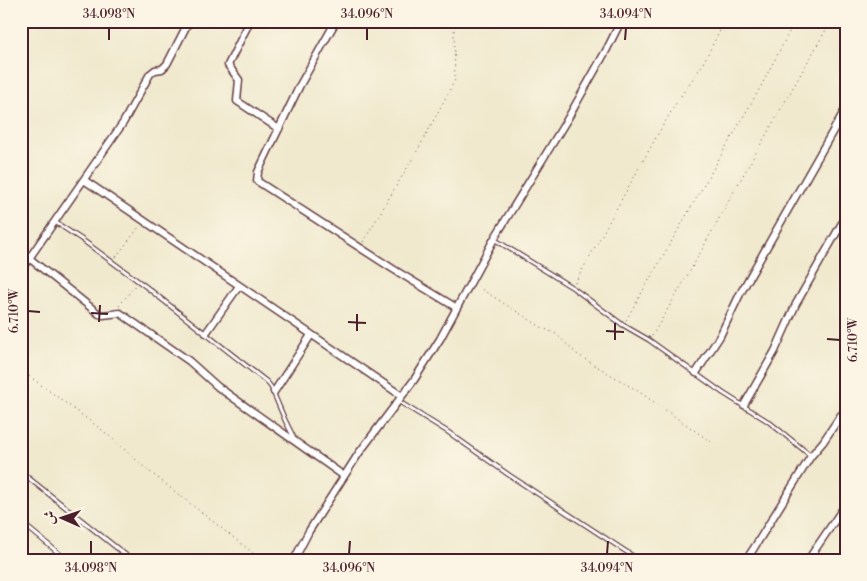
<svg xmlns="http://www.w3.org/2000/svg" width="867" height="581" viewBox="0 0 867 581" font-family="'Libre Bodoni',Amiri,serif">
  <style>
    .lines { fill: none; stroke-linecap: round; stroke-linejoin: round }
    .lane-casing { stroke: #633d43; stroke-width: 5.5 }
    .street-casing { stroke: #633d43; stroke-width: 9 }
    .path { stroke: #633d43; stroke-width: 1; stroke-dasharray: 1 4; stroke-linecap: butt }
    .lane { stroke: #fff; stroke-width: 3 }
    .street { stroke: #fff; stroke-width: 6 }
    .ticks { fill: none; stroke: #4a1f2b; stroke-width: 2 }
    .neatline { fill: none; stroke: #4a1f2b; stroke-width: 2 }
    .ticks-label { font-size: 12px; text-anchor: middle; fill: #4a1f2b }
  </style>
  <rect width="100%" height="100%" fill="#fcf5e5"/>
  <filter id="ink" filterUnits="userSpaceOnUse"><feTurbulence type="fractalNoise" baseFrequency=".02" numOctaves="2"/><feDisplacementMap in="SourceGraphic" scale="10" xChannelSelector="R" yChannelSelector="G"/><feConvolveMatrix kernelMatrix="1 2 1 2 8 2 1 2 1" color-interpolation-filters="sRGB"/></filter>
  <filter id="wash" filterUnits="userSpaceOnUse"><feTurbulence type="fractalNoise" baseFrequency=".0096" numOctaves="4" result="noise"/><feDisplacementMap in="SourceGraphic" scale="20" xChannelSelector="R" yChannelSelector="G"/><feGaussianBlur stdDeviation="1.12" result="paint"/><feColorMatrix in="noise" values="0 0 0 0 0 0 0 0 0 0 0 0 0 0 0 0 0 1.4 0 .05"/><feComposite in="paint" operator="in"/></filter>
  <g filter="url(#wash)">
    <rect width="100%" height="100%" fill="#f0e9ce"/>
  </g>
  <g filter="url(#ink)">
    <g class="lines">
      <defs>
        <path id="lane" d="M55 222 81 239 145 286 267 382 271 387 285 420 295 440
          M494 239 573 288 623 325 649 340 723 393 769 422 810 455
          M398 401 448 432 509 475 639 560
          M21 472 132 560
          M21 522 67 560"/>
        <path id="street" d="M250 21 228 65 239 80 237 101 279 129
          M336 21 300 85 258 172 257 181 393 269 457 308
          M84 180 402 396
          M29 258 99 314 103 315 120 313 189 361 218 387 344 476
          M21 270 123 123 150 74 155 70 162 69 167 64 189 21
          M206 333 239 286
          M696 373 720 336 740 294 846 108
          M274 392 311 335
          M744 405 775 351 796 304 846 216
          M294 560 309 531 359 453 414 380 440 339 494 239 568 118 607 49 621 21
          M746 560 754 548 811 456 823 442 841 415 846 411
          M808 560 846 504"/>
      </defs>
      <use href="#lane" class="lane-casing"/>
      <use href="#street" class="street-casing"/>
      <path class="path" d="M363 242 420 146 455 80 454 32 456 21
        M116 257 139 227
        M575 283 658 134 678 100 701 67 725 21
        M478 287 541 327 556 334 578 355 638 391 711 442
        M119 306 135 286
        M626 320 760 88 795 21
        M652 336 693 266 733 193 831 21
        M21 370 106 433 145 468 262 560"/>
      <use href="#lane" class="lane"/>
      <use href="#street" class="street"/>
    </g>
  </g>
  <path class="ticks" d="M109 40V28M367 40V28M625 40 626 28M28 311 40 312M91 313 108 314M99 322 100 305M348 322 366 323M357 331V314M606 331 624 332M827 339 840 340M615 340V323M91 554V541M349 554 350 541M607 554 608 541"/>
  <rect width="867" height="581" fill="none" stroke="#fcf5e5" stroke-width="55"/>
  <g transform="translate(62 518) rotate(272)" stroke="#fcf5e5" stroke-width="4" paint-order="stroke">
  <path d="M0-4L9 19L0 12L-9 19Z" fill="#4a1f2b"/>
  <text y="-8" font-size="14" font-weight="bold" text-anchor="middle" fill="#4a1f2b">ش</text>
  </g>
  <rect x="28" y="28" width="812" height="526" class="neatline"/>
  <g class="ticks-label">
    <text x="109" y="18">34.098°N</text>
    <text x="367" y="18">34.096°N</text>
    <text x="626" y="18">34.094°N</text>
    <text transform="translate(14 311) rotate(-90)" y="4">6.710°W</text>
    <text transform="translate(853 340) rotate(-90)" y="4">6.710°W</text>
    <text x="91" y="572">34.098°N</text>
    <text x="349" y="572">34.096°N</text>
    <text x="607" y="572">34.094°N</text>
  </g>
</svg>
